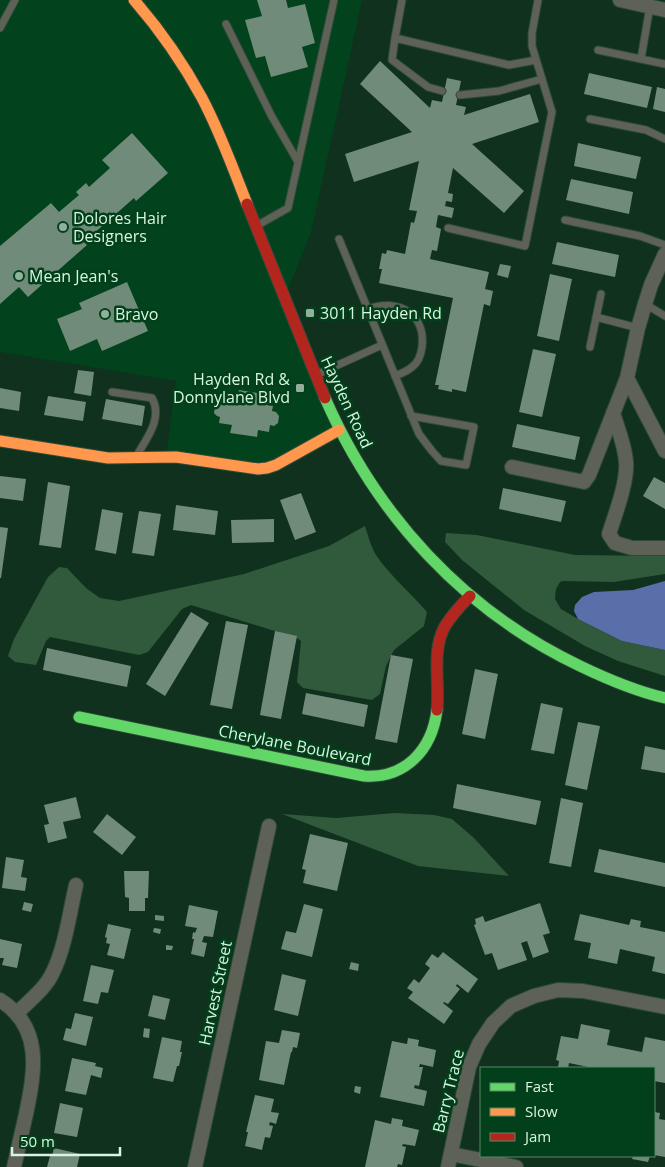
<svg xmlns="http://www.w3.org/2000/svg" width="665" height="1167" viewBox="0 0 665 1167" font-family="'Open Sans',sans-serif">
  <style>
    .built { fill: #02431d }
    .green { fill: #305a3b }
    .water { fill: #5a6eaa }
    .building { fill: #718b7a }
    .lines { fill: none; stroke-linecap: round; stroke-linejoin: round }
    .lane-casing { stroke: #2f4a3a; stroke-width: 9 }
    .street-casing { stroke: #2f4a3a; stroke-width: 16 }
    .fast-casing { stroke: #2f4a3a; stroke-width: 13 }
    .slow-casing { stroke: #2f4a3a; stroke-width: 13 }
    .jam-casing { stroke: #2f4a3a; stroke-width: 13 }
    .lane { stroke: #5e6156; stroke-width: 7 }
    .street { stroke: #5e6156; stroke-width: 14 }
    .fast { stroke: #63d668; stroke-width: 11 }
    .slow { stroke: #ff974d; stroke-width: 11 }
    .jam { stroke: #b3261e; stroke-width: 11 }
    .poi-dot { fill: #92b09b; stroke: #023f1b; stroke-width: 2 }
    .labels { text-anchor: middle; stroke-width: 5; stroke-linejoin: round; paint-order: stroke }
    .poi-label { font-size: 16px; fill: #d8f5de; stroke: #023f1b; text-anchor: start }
    .street-label { font-size: 16px; fill: #d8f5de; stroke: #023f1b }
  </style>
  <rect width="100%" height="100%" fill="#10311e"/>
  <path class="built" d="M0 0H362L311 232 284 299 345 436 272 470 166 458 176 381 0 352Z"/>
  <path class="green" d="M365 526C368 535 371 547 376 555 390 576 411 593 427 612L424 626 394 650 386 666 380 694 372 700 303 688 297 682 301 641 297 638 191 605 182 609 148 652 139 655 50 637 46 641 36 665 15 662 8 656 14 639 48 577 59 567 67 568 86 588 100 598 119 601 244 574 329 546Z
    M446 533 477 535 575 555 665 556V574L614 582 563 581 560 582 556 589 555 599 561 609 578 619 622 641 665 650V676L618 661 585 646 524 610 462 560 445 542Z
    M395 813 434 815 452 819 474 838 509 876 418 866 282 814 336 818Z"/>
  <path class="water" d="M665 581V650L622 641 578 619 574 611 575 605 582 597 594 592 633 590Z"/>
  <path class="building" d="M257 0H286L288 8 305 4 315 43 302 47 308 67 271 77 265 56 256 58 245 20 262 16Z
    M380 61 430 108 432 100 442 102 447 78 461 81 456 105 466 107 464 115 530 94 539 122 472 144 524 191 504 213 453 168 448 193 453 194 452 202 446 201 445 206 454 208 452 218 438 215 436 227 441 229 437 251 432 250 430 259 489 272 485 289 493 291 490 306 484 304 466 392 452 389V392L438 389 439 385H435L453 298 379 283 382 269H379L382 253 386 254 387 250 405 254 411 222 414 223 417 211 409 210 419 161 354 182 345 154 412 132 360 84Z
    M589 73 652 87 647 108 584 94Z
    M657 87 665 89V112L653 109Z
    M132 133 168 173 136 201 134 198 84 242 87 245 28 297 19 287 0 304V246L51 203 59 212 79 195 76 192 86 183 89 187 110 168 102 160Z
    M578 143 641 157 636 179 574 166Z
    M571 179 633 192 629 214 566 200Z
    M557 242 619 255 615 277 552 264Z
    M500 264 511 266 508 278 497 275Z
    M550 274 572 279 559 341 537 336Z
    M127 282 148 331 102 351 97 339 70 351 57 319 82 309 79 303Z
    M533 349 556 354 542 417 519 412Z
    M78 370 94 372 91 396 74 393Z
    M0 388 21 392 19 411 0 408Z
    M239 390 264 394 262 404 273 406 272 411 276 412 279 416 278 423 274 426 270 425 269 432 258 430 257 437 230 433 232 425 219 423 220 417 217 416 214 413 215 406 219 403 222 404 223 397 237 400Z
    M48 396 86 402 83 421 44 415Z
    M106 399 145 406 142 426 102 419Z
    M517 424 580 437 575 460 512 447Z
    M0 476 26 479 23 501 0 498Z
    M654 477 665 483V509L643 496Z
    M48 482 70 486 61 548 39 545Z
    M503 488 566 501 561 522 499 509Z
    M301 493 316 532 295 540 280 500Z
    M176 505 218 511 215 535 173 530Z
    M102 509 123 513 116 554 95 550Z
    M139 511 161 514 154 556 132 553Z
    M274 519V542L232 543 231 520Z
    M0 527 8 528 1 578H0Z
    M191 612 209 623 165 696 146 684Z
    M226 621 248 625 232 709 210 705Z
    M275 631 297 636 281 719 260 715Z
    M47 648 131 666 127 687 43 670Z
    M391 655 413 659 397 743 375 739Z
    M475 669 498 674 485 739 462 734Z
    M306 693 368 705 364 727 302 714Z
    M541 703 563 708 554 754 531 750Z
    M578 722 600 726 587 790 565 785Z
    M645 746 665 750V773L641 769Z
    M457 784 541 801 536 825 453 808Z
    M76 797 81 818 63 822 67 838 48 843 44 825 49 824 44 805Z
    M561 798 583 803 571 867 549 863Z
    M107 814 136 837 122 855 93 832Z
    M310 834 348 843 337 891 303 883 306 870 302 869Z
    M599 849 665 863V887L594 872Z
    M6 857 24 860 21 877 27 878 25 891 2 888Z
    M124 871H149L148 898H145V911H129V898L125 897Z
    M24 902 33 904 31 912 22 910Z
    M540 903 550 933 543 935 549 952 533 958 527 941 521 943 527 960 498 970 492 953 485 955 474 925 476 924 475 919 483 916 485 922Z
    M304 904 323 909 312 957 281 949 286 931 296 933Z
    M189 905 218 911 213 937 204 936 202 942 207 943 204 957 191 954 194 939H192L193 932 195 933 197 928 185 926Z
    M580 914 629 925 631 919 641 921 640 927 665 932V974L652 971 655 957 620 949 617 964 588 958 591 943 574 940Z
    M155 915 164 916V921L155 920Z
    M108 924 131 929 124 959 107 955 110 944 106 943 107 938 105 937Z
    M154 928 161 929 160 934 153 932Z
    M0 939 22 944 17 968 2 965 4 958H0Z
    M166 945 173 946 172 950H166Z
    M443 952 478 979 468 993 457 984 456 986 460 989 448 1004 444 1002 443 1003 453 1011 444 1024 408 998 413 992 407 988 414 979 419 983 430 968 425 964 432 954 438 958Z
    M351 962 359 964 358 971 349 969Z
    M91 965 114 970 108 993 101 992 98 1004 83 1001Z
    M282 974 306 980 298 1016 274 1010Z
    M153 995 170 999 165 1020 148 1016Z
    M75 1013 93 1017 86 1046 63 1040 66 1028 71 1029Z
    M581 1024 610 1030 607 1045 642 1052 645 1037 665 1041V1083L654 1081V1068H593L569 1063 568 1068 558 1067 559 1061 556 1060 561 1036 578 1039Z
    M144 1028 150 1029 149 1038 143 1037Z
    M282 1030 300 1033 297 1048 293 1047 292 1052H291L284 1085 259 1080 266 1041 279 1043Z
    M162 1037 182 1041 180 1052H182L179 1066H177L173 1082 153 1078Z
    M408 1038 419 1040 418 1046 436 1050 433 1067 420 1064 419 1067H423L419 1086 415 1085 414 1088 427 1091 424 1106 380 1097 392 1041 407 1044Z
    M72 1058 96 1063 95 1066 103 1068 101 1078 91 1075 86 1095 65 1091Z
    M355 1086 361 1087 360 1094 354 1092Z
    M255 1095 274 1099 271 1112 279 1113 276 1124 270 1122 269 1125 273 1126 270 1138 265 1137 262 1150 245 1146 248 1132H246Z
    M60 1103 83 1108 77 1137 54 1133Z
    M654 1112 660 1113 659 1119 665 1120V1157L654 1155Z
    M392 1118 403 1120 402 1126 419 1130 415 1146 403 1144 402 1146 406 1147 402 1165 398 1164 397 1167H365L375 1120 391 1124Z
    M54 1148 80 1154 77 1167H47L50 1156H52Z
    M633 1156H650L648 1162 632 1159Z"/>
  <g class="lines">
    <defs>
      <path id="lane" d="M402 0 395 38 509 65 536 60
        M226 24 271 115 298 162
        M0 28 15 0
        M395 38 392 60 428 87 442 91
        M598 50 665 64
        M641 59 650 6
        M460 95 499 91 542 79
        M590 119 646 130 665 139
        M565 220 640 236 665 245
        M258 225 288 208 334 0
        M448 228 525 246 552 112 532 46V33L538 0
        M339 239 419 434 432 451 441 461 466 465 474 427 411 416
        M645 304 665 316
        M368 309C397 298 426 313 422 347 421 355 419 362 412 367 408 371 400 374 395 376
        M596 317 638 328
        M590 347 601 294
        M318 374 382 345
        M112 392 152 398C163 418 147 438 137 455"/>
      <path id="street" d="M620 0 665 10
        M627 378 665 451
        M613 413C618 429 625 446 626 462 628 481 615 515 609 534L615 543 632 548H665
        M512 467 584 482 589 475 627 378 638 328 645 304 651 285 665 254
        M0 1000C43 1027 35 1071 26 1114 22 1132 18 1149 14 1167
        M17 1013C29 1001 46 988 53 972 65 948 70 911 76 885
        M451 1154 516 1167
        M195 1167 269 826
        M448 1167 469 1067 479 1044 493 1023 511 1006 534 996 558 990 583 991 665 1007"/>
      <path id="fast" d="M325 398C376 515 464 611 580 666 607 679 635 691 665 698
        M79 717 364 776C405 779 432 750 437 710"/>
      <path id="slow" d="M134 0C160 30 183 63 202 98 220 132 233 168 247 204
        M0 441 108 458 176 457 258 469 267 468 276 465 339 430"/>
      <path id="jam" d="M247 204 325 398
        M437 710C440 683 431 651 445 626 452 615 461 605 470 596"/>
    </defs>
    <use href="#lane" class="lane-casing"/>
    <use href="#street" class="street-casing"/>
    <use href="#fast" class="fast-casing"/>
    <use href="#slow" class="slow-casing"/>
    <use href="#jam" class="jam-casing"/>
    <use href="#lane" class="lane"/>
    <use href="#street" class="street"/>
    <use href="#fast" class="fast"/>
    <use href="#slow" class="slow"/>
    <use href="#jam" class="jam"/>
  </g>
  <g class="poi-dot">
    <circle cx="63" cy="227" r="5"/>
    <circle cx="19" cy="276" r="5"/>
    <rect x="305" y="308" width="10" height="10" rx="2.5"/>
    <circle cx="105" cy="314" r="5"/>
    <rect x="295" y="383" width="10" height="10" rx="2.5"/>
  </g>
  <g class="labels">
    <g class="poi-label">
      <text x="73" y="224">Dolores Hair<tspan x="73" dy="18">Designers</tspan></text>
      <text x="29" y="282">Mean Jean's</text>
      <text x="320" y="319">3011 Hayden Rd</text>
      <text x="115" y="320">Bravo</text>
      <text x="290" y="385" text-anchor="end">Hayden Rd &amp;<tspan x="290" dy="18">Donnylane Blvd</tspan></text>
    </g>
    <g class="street-label">
      <text transform="translate(347 402) rotate(65)" y="6">Hayden Road</text>
      <text transform="translate(295 745) rotate(11)" y="6">Cherylane Boulevard</text>
      <text transform="translate(215 993) rotate(-78)" y="6">Harvest Street</text>
      <text transform="translate(448 1091) rotate(-76)" y="6">Barry Trace</text>
    </g>
  </g>
  <rect x="480" y="1067" width="175" height="90" fill="#023f1b" stroke="#588869"/>
  <rect x="490" y="1083" width="25" height="8" fill="#63d668" stroke="#588869"/>
  <text x="525" y="1092" font-size="15" fill="#d8f5de">Fast</text>
  <rect x="490" y="1108" width="25" height="8" fill="#ff974d" stroke="#588869"/>
  <text x="525" y="1117" font-size="15" fill="#d8f5de">Slow</text>
  <rect x="490" y="1133" width="25" height="8" fill="#b3261e" stroke="#588869"/>
  <text x="525" y="1142" font-size="15" fill="#d8f5de">Jam</text>
  <path d="M12 1147v8h108v-8" fill="none" stroke="#d8f5de" stroke-width="2.5"/>
  <text x="20" y="1147" font-size="15" fill="#d8f5de" stroke="#023f1b" stroke-width="4" paint-order="stroke">50 m</text>
</svg>
